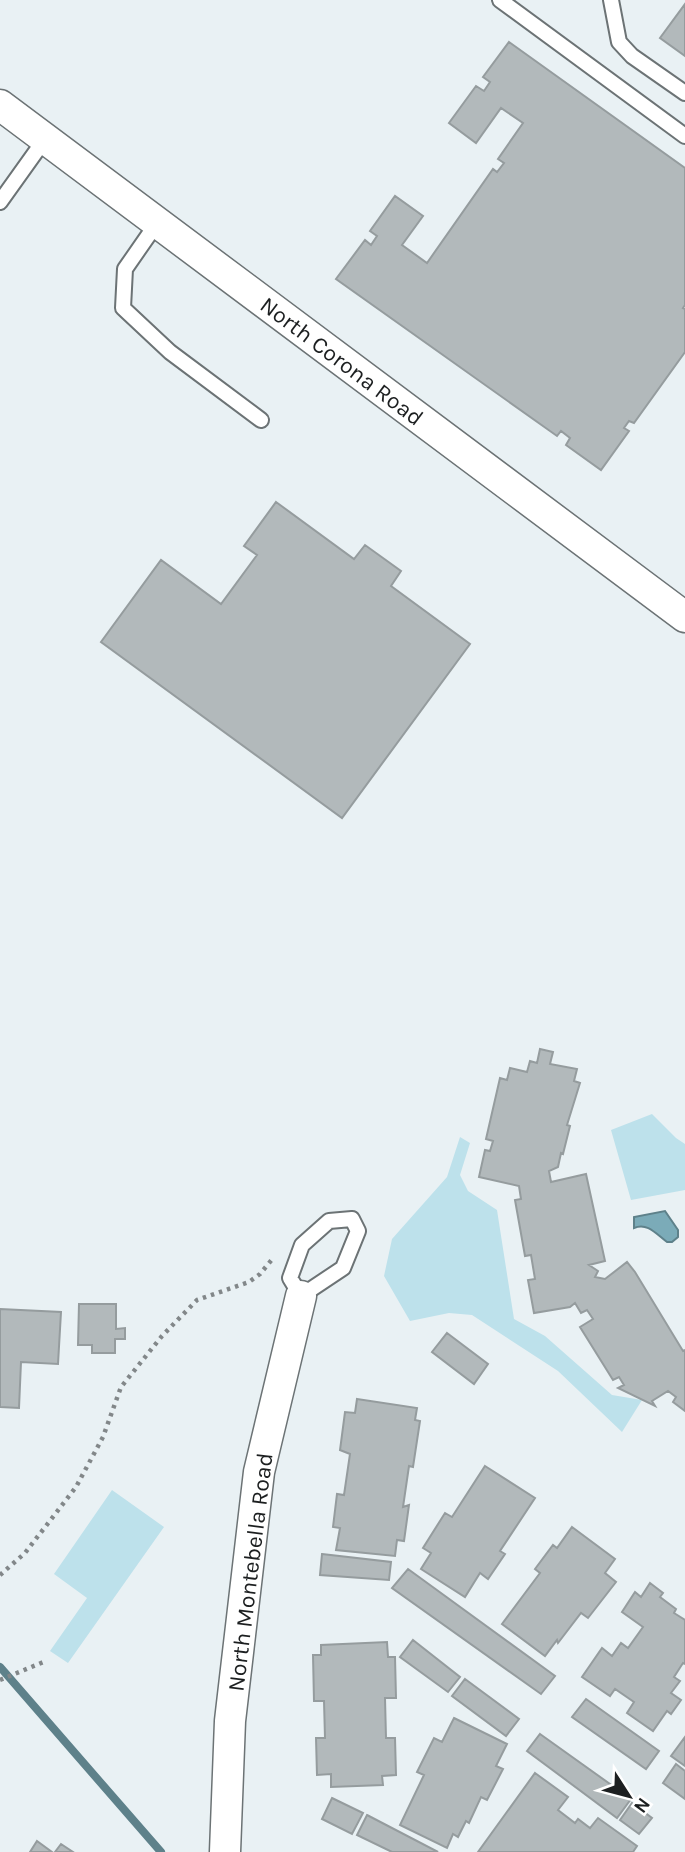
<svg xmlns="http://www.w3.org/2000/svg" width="685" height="1852" viewBox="0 0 685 1852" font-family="Karla,sans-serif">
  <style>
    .green { fill: #bde1eb }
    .water { fill: #7babb8; stroke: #5e818a; stroke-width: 2 }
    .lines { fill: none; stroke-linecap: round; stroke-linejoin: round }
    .stream { stroke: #5e818a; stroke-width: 8 }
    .building { fill: #b2b9bb; stroke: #959c9e; stroke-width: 2 }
    .lane-casing { stroke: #6c7375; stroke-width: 18 }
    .street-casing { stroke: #6c7375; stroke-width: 33 }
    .path { stroke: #828789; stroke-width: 4.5; stroke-dasharray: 3.5 5; stroke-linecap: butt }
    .lane { stroke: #fff; stroke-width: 14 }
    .street { stroke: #fff; stroke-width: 30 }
    .labels { text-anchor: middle; stroke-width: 6; stroke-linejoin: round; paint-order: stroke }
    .street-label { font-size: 23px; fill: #1c1f20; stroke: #fff }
  </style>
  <rect width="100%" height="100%" fill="#e9f1f4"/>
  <path class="green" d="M652 1114 676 1138 685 1144V1190L631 1200 611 1130Z
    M460 1137 470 1143 460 1175 468 1191 497 1210 514 1319 545 1336 612 1395 642 1400 622 1432 558 1371 472 1315 449 1313 410 1321 384 1276 392 1239 447 1177Z
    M112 1490 164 1527 68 1663 50 1651 87 1598 54 1574Z"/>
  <path class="water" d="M665 1211 678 1230V1237L672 1242H667C657 1235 648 1222 634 1228V1217Z"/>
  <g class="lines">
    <path class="stream" d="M0 1667 161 1852"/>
  </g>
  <path class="building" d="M685 4V56L660 38Z
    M509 42 685 168V305L683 308 685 309V352L634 423 629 421 624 428 629 431 601 470 566 445 570 438 561 431 557 436 336 279 365 240 371 245 377 236 370 231 395 196 423 216 402 245 427 263 493 169 497 172 504 163 498 159 523 123 501 108 476 143 449 123 476 86 484 91 490 82 483 77Z
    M276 502 354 559 365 545 401 571 391 586 470 644 342 818 101 642 161 560 221 604 257 555 244 546Z
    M540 1049 553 1052 550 1064 577 1069 574 1081 580 1083 567 1125 570 1126 563 1154 561 1153 558 1167 549 1171 551 1182 586 1174 605 1261 589 1265 598 1271 595 1277 605 1279 627 1262 635 1272 683 1351 685 1350V1411L673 1402 676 1397 668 1391 652 1401 655 1406 618 1388 624 1385 619 1377 613 1380 580 1327 593 1319 587 1310 581 1313 575 1303 570 1307 534 1313 528 1280 535 1279 531 1255 525 1256 515 1200 521 1199 519 1186 479 1177 485 1150 490 1151 493 1141 486 1139 500 1078 507 1080 510 1068 527 1072 530 1061 537 1063Z
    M79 1304H116V1329L125 1328V1339H115V1353H92V1345H78Z
    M0 1309 61 1312 58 1364 21 1362 19 1408 0 1407Z
    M447 1333 488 1364 474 1384 432 1352Z
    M357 1399 417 1408 415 1420 420 1421 413 1467 409 1466 403 1507 409 1505 404 1541 397 1540 395 1556 336 1550 340 1528 333 1527 337 1494 344 1495 350 1454 340 1450 345 1412 355 1413Z
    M485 1466 535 1498 500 1551 505 1554 488 1579 480 1573 465 1597 421 1569 431 1553 423 1548 445 1513 452 1517Z
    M572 1527 615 1559 605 1573 616 1582 588 1618 581 1613 558 1643 557 1640 545 1656 502 1624 540 1573 535 1569 553 1545 557 1548Z
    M322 1554 391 1562 389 1580 320 1575Z
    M408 1569 555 1676 541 1694 392 1588Z
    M650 1583 663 1593 660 1597 676 1609 674 1613 685 1620V1664L683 1663 674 1677 680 1681 671 1693 681 1700 671 1714 667 1711 653 1731 627 1713 634 1702 615 1689 610 1696 582 1677 602 1648 612 1656 621 1643 628 1648 643 1627 622 1612 635 1592 641 1597Z
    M413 1640 460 1677 448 1692 400 1657Z
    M387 1642 388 1657H395L396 1698H385L386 1738H395L396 1775 382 1776 383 1785 331 1787V1774L317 1775 316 1738H325L324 1701H314L313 1655H321V1645Z
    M465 1679 519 1719 506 1736 452 1696Z
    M586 1699 659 1751 646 1769 572 1717Z
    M454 1718 507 1744 496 1766 503 1769 487 1800 481 1797 469 1823 466 1821 458 1837 453 1834 447 1848 400 1825 424 1775 417 1772 434 1738 442 1742Z
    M540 1734 631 1799 617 1818 527 1751Z
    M685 1737V1766L671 1756Z
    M676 1764 685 1771V1799L663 1783Z
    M535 1773 568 1797 558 1810 575 1823 578 1819 590 1828 598 1818 637 1846 633 1852H478Z
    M332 1798 363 1813 352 1834 322 1819Z
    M632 1803 652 1818 639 1834 620 1820Z
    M367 1815 438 1852H392L357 1835Z
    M37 1841 52 1852H30Z
    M61 1844 73 1852H55Z"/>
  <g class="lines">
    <defs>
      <path id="lane" d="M500 0 685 136
        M611 0 619 42 632 56 685 93
        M0 202 45 139
        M157 223 125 269 123 308 170 352 261 420
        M352 1219 358 1231 343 1268 301 1296 290 1278 302 1245 329 1221Z"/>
      <path id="street" d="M0 105 685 617
        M225 1852 230 1721 259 1472 301 1296"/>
    </defs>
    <use href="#lane" class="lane-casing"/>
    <use href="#street" class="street-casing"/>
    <path class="path" d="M0 1575 25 1553 76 1487 103 1437 121 1387 162 1336 197 1300 249 1282 260 1274 274 1257
      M0 1680 46 1661"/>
    <use href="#lane" class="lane"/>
    <use href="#street" class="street"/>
  </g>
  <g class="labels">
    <g class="street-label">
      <text transform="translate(342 361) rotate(37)" y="8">North Corona Road</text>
      <text transform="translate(250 1572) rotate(-83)" y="8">North Montebella Road</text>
    </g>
  </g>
  <g transform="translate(629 1796) rotate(126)" stroke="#ffffff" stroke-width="5" paint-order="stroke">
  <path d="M0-5L12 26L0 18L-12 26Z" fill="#1c1f20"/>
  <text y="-10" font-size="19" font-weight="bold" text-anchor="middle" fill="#1c1f20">N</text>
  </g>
</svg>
